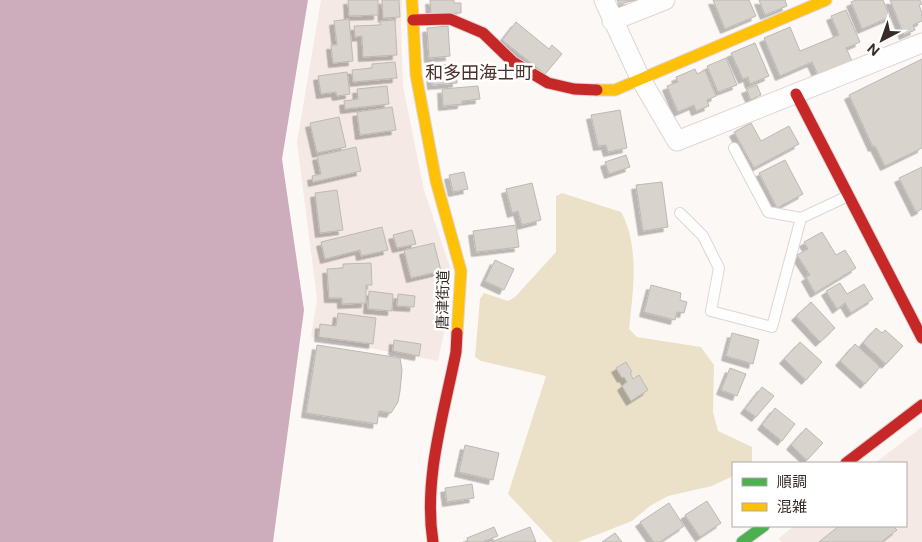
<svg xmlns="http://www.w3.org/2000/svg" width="922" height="542" viewBox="0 0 922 542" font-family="Figtree,'Noto Sans JP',sans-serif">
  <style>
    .built { fill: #f5e9e5 }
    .green { fill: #ebe1c9 }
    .water { fill: #cdacbb }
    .building { fill: #d9d3ce; stroke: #beb8b3; filter: url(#shadow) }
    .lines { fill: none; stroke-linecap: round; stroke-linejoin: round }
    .lane-casing { stroke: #ded5d3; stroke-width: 12 }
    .street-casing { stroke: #ded5d3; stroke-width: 21 }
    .fast-casing { stroke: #ded5d3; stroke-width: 13 }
    .slow-casing { stroke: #ded5d3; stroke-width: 13 }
    .jam-casing { stroke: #ded5d3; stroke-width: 13 }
    .lane { stroke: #fffefe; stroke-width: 10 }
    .street { stroke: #fffefe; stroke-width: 19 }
    .fast { stroke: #4caf50; stroke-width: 11 }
    .slow { stroke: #ffc107; stroke-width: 11 }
    .jam { stroke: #c62828; stroke-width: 11 }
    .labels { text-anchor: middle; stroke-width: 5; stroke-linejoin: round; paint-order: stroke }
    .street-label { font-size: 15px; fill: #372b26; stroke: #fff }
    .quarter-label { font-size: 18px; fill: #4a3028; stroke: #fff }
  </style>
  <defs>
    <filter id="shadow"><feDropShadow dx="-4.5" dy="4.5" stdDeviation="0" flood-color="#0004"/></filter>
  </defs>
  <rect width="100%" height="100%" fill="#fcf8f6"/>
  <path class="built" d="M321 0H402L401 23 403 86 424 190 451 270 448 314 438 361 311 337 317 299 297 142Z
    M922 427V542H781L779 538 794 526H906V463H875Z"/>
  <path class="green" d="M562 193 621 212C640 246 633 292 629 329L637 337 701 347 714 365 713 412 718 431 752 447V461L749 463H733V476L712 486 668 496 650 506 632 521 578 542H553L508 494 546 376 481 361 475 357 480 299 484 293 508 301 515 297 556 252V196Z"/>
  <path class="water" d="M0 0H308L282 159 304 310 273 542H0Z"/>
  <path class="building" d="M348 0H378V15L349 16Z
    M382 0H399L400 17 383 18Z
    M430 0H454V3H461V13L431 14Z
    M617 0H636L619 4Z
    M713 0H749L756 16 725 29Z
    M759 0H785L787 6 765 15Z
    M856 0H883L890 17 862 29 851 2Z
    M890 0H920L922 4 919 5 922 13V21L913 25 915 30 904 35Z
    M846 10 860 42 846 48 852 61 818 75 812 62 780 76 764 38 790 27 800 51 839 35 831 16Z
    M349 19 353 61 333 63 331 45H337L334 21Z
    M395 20 397 55 363 57 362 36 355 37 354 26 381 25 380 21Z
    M516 22 549 49 552 45 562 54 545 74 502 40Z
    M448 26 450 56 429 58 427 28Z
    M755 43 769 76 750 84 748 77 743 79 731 53Z
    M726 58 737 85 718 92 707 66Z
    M922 59V148L885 166 875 146 873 147 849 95Z
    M395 62 397 78 353 82 352 70 372 68V64Z
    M455 64 457 83 432 85 431 66Z
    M695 69 697 74 705 70 716 96 707 100 709 106 696 111 694 105 678 112 667 86 678 82 676 77Z
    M347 72 350 94 337 96 336 92 321 94 318 76Z
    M757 85 761 95 751 100 746 89Z
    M387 86 389 104 345 109 344 101 358 99 357 89Z
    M478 86 480 99 462 101V104L443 106 442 89Z
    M392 107 396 130 360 135 357 112Z
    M620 110 627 148 608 152 606 145 598 146 591 115Z
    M339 117 346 147 317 153 310 123Z
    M751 123 761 141 789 126 799 144 754 168 734 132Z
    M356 147 361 171 313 182 312 176 321 174 317 156Z
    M626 155 630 167 609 174 605 162Z
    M785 160 803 194 777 208 759 173Z
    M922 167V209L916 212 899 178Z
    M464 172 468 189 453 192 449 175Z
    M662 182 668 227 643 231 636 185Z
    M532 183 541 220 522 225 518 211 512 213 506 189Z
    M337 190 343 230 320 233 315 193Z
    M516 225 519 247 476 252 473 231Z
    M382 227 388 250 361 256 360 250 325 259 321 242Z
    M412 230 416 244 397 248 393 235Z
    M822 232 836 255 845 250 856 268 815 293 806 277 810 275 797 255 808 249 804 242Z
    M434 243 441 271 411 278 404 250Z
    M495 260 514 269 504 290 485 281Z
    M371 263 372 285H366V303L342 304V298H329L327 269 343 268V264Z
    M840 283 847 294 864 284 873 299 851 313 845 303 837 309 826 291Z
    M651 285 681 293 680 300 687 302 684 313 677 312 675 320 644 312Z
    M369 291 393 294 392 311 368 309Z
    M398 294 415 296 414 307 397 306Z
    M811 302 835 328 820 342 796 316Z
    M338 313 376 318 373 344 319 337 320 324 336 326Z
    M876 328 882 333 885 330 903 346 886 364 863 343Z
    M732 333 759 340 753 364 726 356Z
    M394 340 421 344 419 356 393 351Z
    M800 342 822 362 806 380 784 359Z
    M855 344 880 367 865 384 840 361Z
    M317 345 400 358 402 370 400 391 398 402 391 413 379 411 377 424 306 413Z
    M626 362 632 372 630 373 633 379 639 375 648 390 631 401 622 386 627 382 624 377 622 378 616 368Z
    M730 368 746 374 737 396 721 390Z
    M762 387 774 396 756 417 745 409Z
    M775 408 795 424 782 441 762 425Z
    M806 428 823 443 807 460 791 445Z
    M465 445 499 453 493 480 459 472Z
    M472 484 474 498 447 502 445 488Z
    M707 501 721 523 700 537 685 515Z
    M669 503 684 526 660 542H654L640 522Z
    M839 526H893L897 530 881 542H819Z
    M494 527 498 536 482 542H468L467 538Z
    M530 527 536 542H491Z
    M615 533 622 542H602Z"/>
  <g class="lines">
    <defs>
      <path id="lane" d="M734 148 768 212 801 218
        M680 213 703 236 719 268 711 311 772 327 801 218 848 196"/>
      <path id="street" d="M604 0 640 78 677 141 922 43
        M612 21 665 0"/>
      <path id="fast" d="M742 542 764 526"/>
      <path id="slow" d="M412 0 416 75 436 181 461 271 457 333
        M597 90H615L826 0"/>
      <path id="jam" d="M413 20 450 19 483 33 513 62 548 83 574 89 597 90
        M796 94 922 338
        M846 463 922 405
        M433 542C423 480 444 413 456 352L457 333"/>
    </defs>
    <use href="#lane" class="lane-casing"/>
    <use href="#street" class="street-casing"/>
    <use href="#fast" class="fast-casing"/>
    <use href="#slow" class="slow-casing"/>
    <use href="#jam" class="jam-casing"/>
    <use href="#lane" class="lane"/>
    <use href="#street" class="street"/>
    <use href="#fast" class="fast"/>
    <use href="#slow" class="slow"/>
    <use href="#jam" class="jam"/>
  </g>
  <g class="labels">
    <g class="street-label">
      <text transform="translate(443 300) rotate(-89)" y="5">唐津街道</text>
    </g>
    <g class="quarter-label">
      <text x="479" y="79">和多田海士町</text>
    </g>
  </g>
  <rect x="732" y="462" width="175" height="65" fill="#ffffff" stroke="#afaaa8"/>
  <rect x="742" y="478" width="25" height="8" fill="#4caf50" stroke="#afaaa8"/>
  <text x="777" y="487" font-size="15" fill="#372b26">順調</text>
  <rect x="742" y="503" width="25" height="8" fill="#ffc107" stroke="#afaaa8"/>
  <text x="777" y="512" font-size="15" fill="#372b26">混雑</text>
  <g transform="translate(882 40) rotate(221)" stroke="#ffffff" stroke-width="4" paint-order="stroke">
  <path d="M0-4L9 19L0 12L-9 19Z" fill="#372b26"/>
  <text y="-8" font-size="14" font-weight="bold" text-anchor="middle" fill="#372b26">N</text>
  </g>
</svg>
